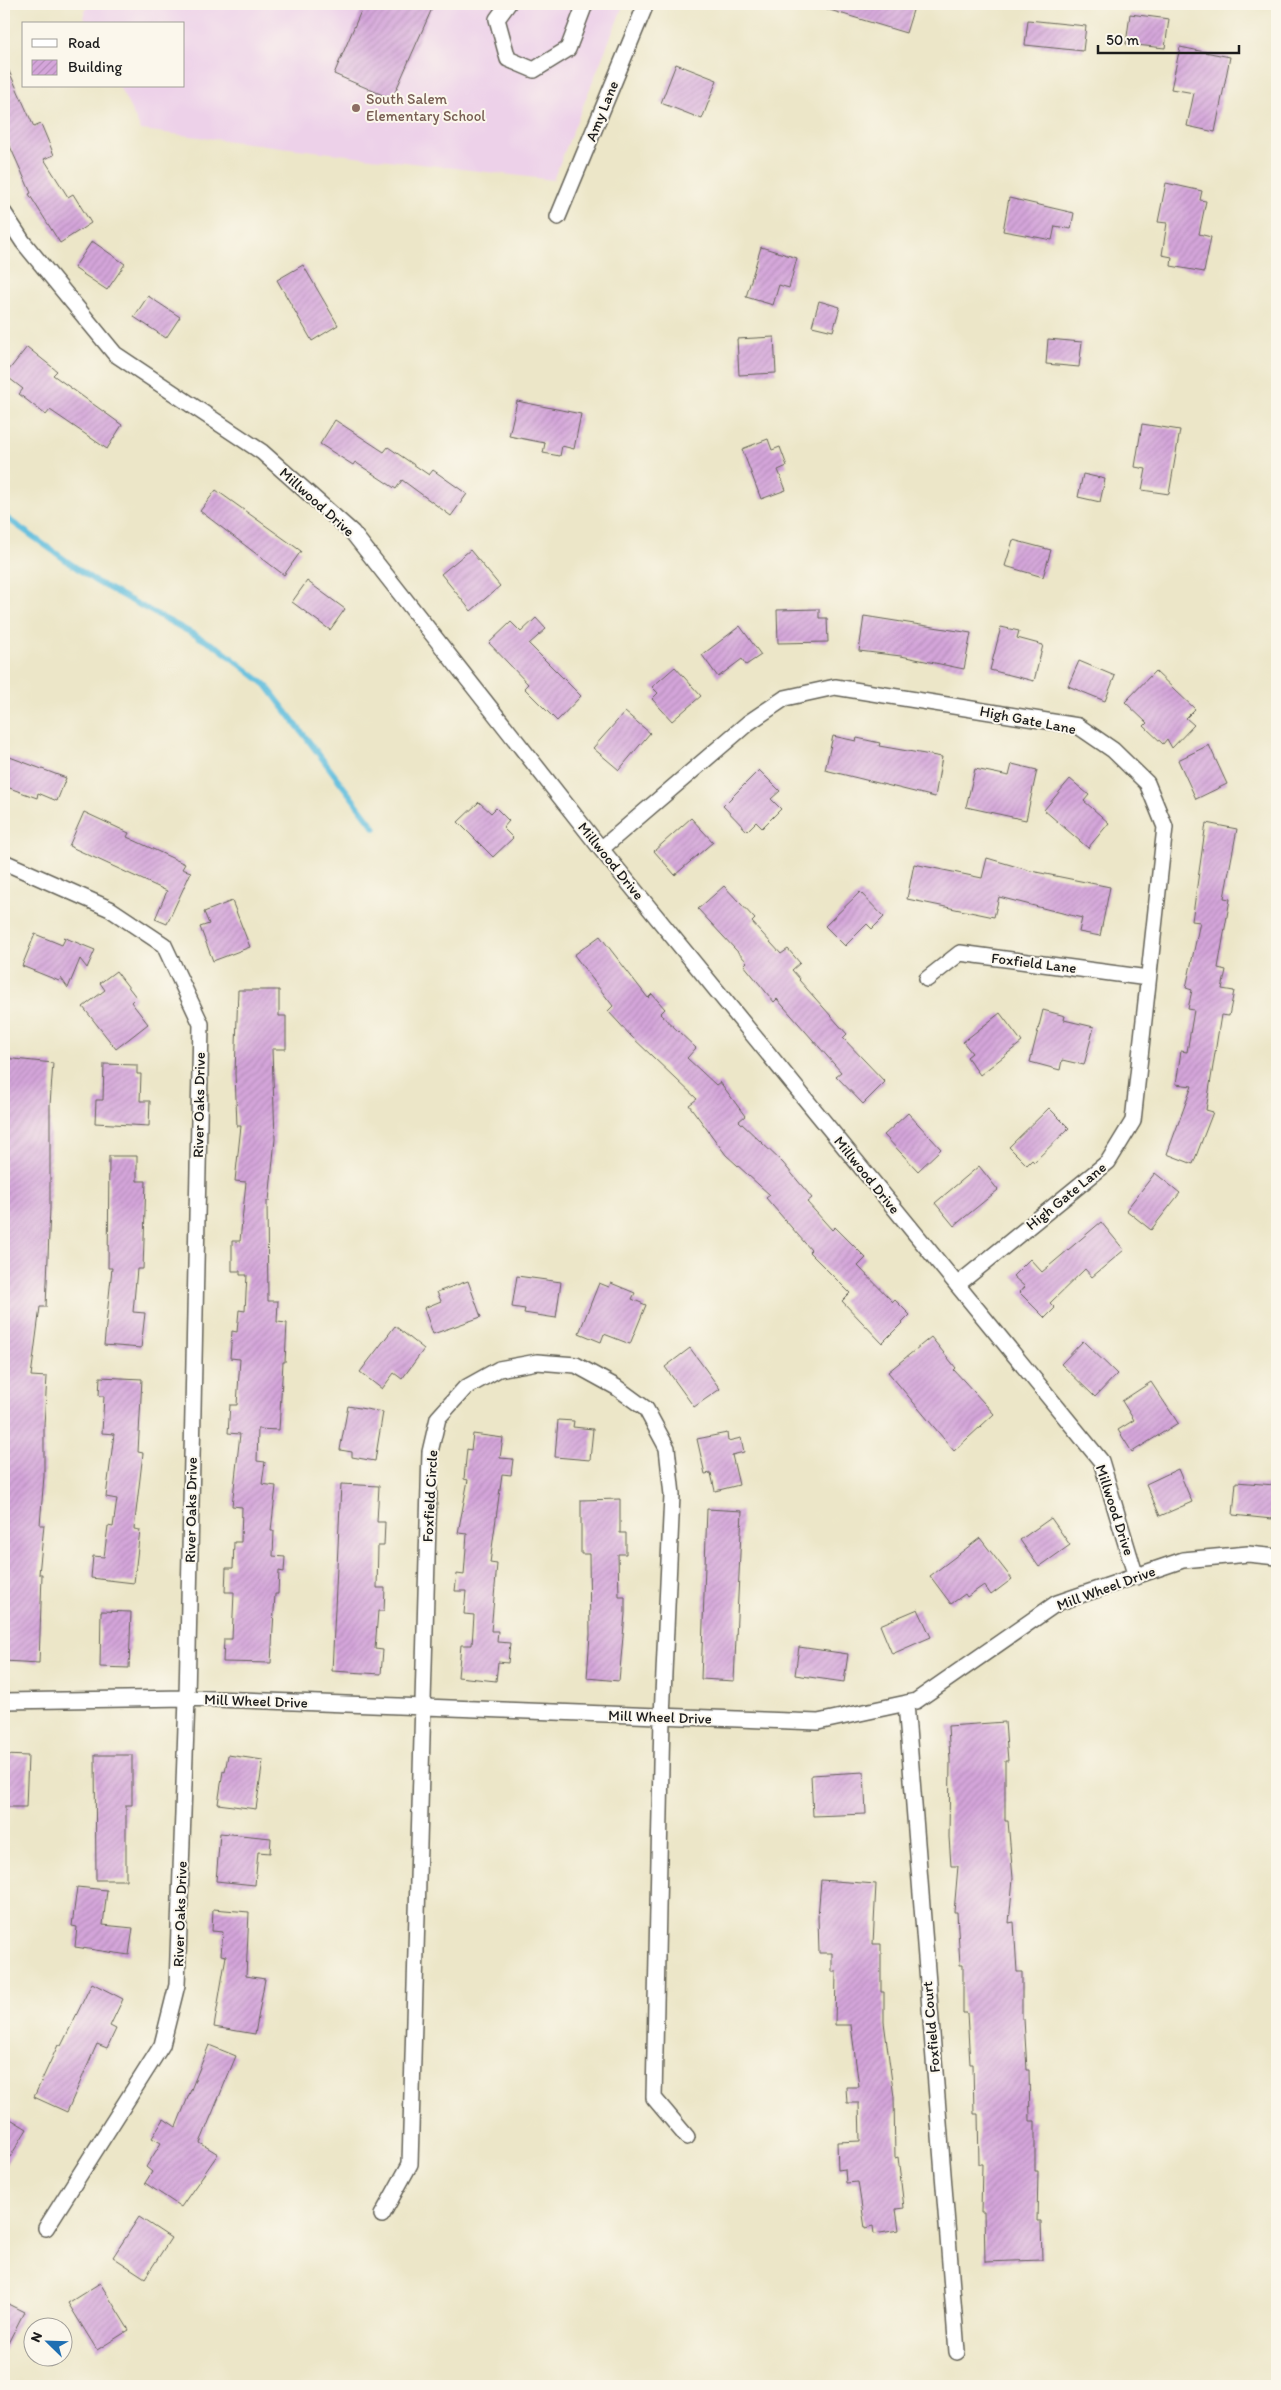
<svg xmlns="http://www.w3.org/2000/svg" width="1281" height="2390" viewBox="0 0 1281 2390" font-family="Itim,sans-serif">
  <style>
    .built { fill: #edd1e9 }
    .lines { fill: none; stroke-linecap: round; stroke-linejoin: round }
    .stream { stroke: #5fbddd; stroke-width: 5.5 }
    .building { fill: url(#building-hatch) }
    .minor-casing { stroke: #656358; stroke-width: 18 }
    .minor { stroke: #fff; stroke-width: 15 }
    .education-dot { fill: #8d6e63; stroke: #fbf7ec; stroke-width: 2 }
    .labels { text-anchor: middle; stroke-width: 4; stroke-linejoin: round; paint-order: stroke }
    .education-label { font-size: 15px; fill: #785e54; stroke: #fbf7ec; text-anchor: start }
    .street-label { font-size: 15px; fill: #1c1c1c; stroke: #fbf7ec }
  </style>
  <defs>
    <pattern id="building-hatch" width="6" height="6" patternUnits="userSpaceOnUse" patternTransform="scale(1.25)"><rect width="6" height="6" fill="#d4a5da"/><path d="M-1 1l2-2M0 6l6-6M5 7l2-2" fill="none" stroke="#b58dba"/></pattern>
  </defs>
  <rect width="100%" height="100%" fill="#fbf7ec"/>
  <filter id="ink" filterUnits="userSpaceOnUse"><feTurbulence type="fractalNoise" baseFrequency=".02" numOctaves="2"/><feDisplacementMap in="SourceGraphic" scale="10" xChannelSelector="R" yChannelSelector="G"/><feConvolveMatrix kernelMatrix="1 2 1 2 8 2 1 2 1" color-interpolation-filters="sRGB"/></filter>
  <filter id="wash" filterUnits="userSpaceOnUse"><feTurbulence type="fractalNoise" baseFrequency=".0096" numOctaves="4" result="noise"/><feDisplacementMap in="SourceGraphic" scale="20" xChannelSelector="R" yChannelSelector="G"/><feGaussianBlur stdDeviation="1.12" result="paint"/><feColorMatrix in="noise" values="0 0 0 0 0 0 0 0 0 0 0 0 0 0 0 0 0 1.4 0 .05"/><feComposite in="paint" operator="in"/></filter>
  <g filter="url(#wash)">
    <rect width="100%" height="100%" fill="#ece6c8"/>
    <path class="built" d="M88 4H624L553 180 141 130 119 86H184V24H87L83 17Z"/>
    <g class="lines">
      <path class="stream" d="M4 516 95 581 219 648 266 685 375 828"/>
    </g>
    <g id="blocks">
      <path class="building" d="M364 4H434L392 99 334 74Z
        M824 4H915L906 33 823 8Z
        M1130 14 1169 19 1165 48 1126 44Z
        M1028 20 1086 26 1083 51 1025 45Z
        M1180 47 1230 57 1215 132 1187 126 1194 93 1171 89Z
        M4 60 34 127 41 124 54 155 44 159 68 197 73 194 91 223 60 243 29 194 31 193 4 133Z
        M676 64 717 80 702 119 661 103Z
        M1166 183 1202 191 1200 200 1206 201 1199 234 1211 237 1204 272 1171 266 1172 257 1162 255 1167 223 1158 222Z
        M1009 198 1074 213 1071 229 1055 226 1052 240 1003 231Z
        M92 241 125 264 107 290 74 268Z
        M761 247 797 258 789 288 779 285 773 305 746 297Z
        M303 265 338 325 312 341 277 280Z
        M148 296 180 317 166 338 134 317Z
        M819 301 840 307 833 331 812 326Z
        M774 337 776 373 739 375 737 339Z
        M1048 339 1082 342 1079 367 1046 364Z
        M27 347 57 371 53 375 122 425 107 449 50 410 46 415 19 394 23 389 5 375Z
        M517 401 581 414 574 449 562 446 560 456 543 453 545 443 509 436Z
        M335 420 384 452 388 447 429 475 433 470 467 494 451 516 402 480 396 489 355 462 353 465 320 444Z
        M1142 424 1180 430 1169 494 1142 490 1146 469 1135 467Z
        M768 439 772 450 780 447 787 466 778 470 786 490 761 499 742 449Z
        M1083 474 1105 479 1100 502 1078 497Z
        M216 490 301 551 284 575 200 511Z
        M1013 540 1051 550 1043 577 1005 566Z
        M470 550 500 586 471 611 441 574Z
        M307 581 345 609 330 630 292 602Z
        M819 609V618H827L828 642 778 643 777 610Z
        M864 616 971 633 964 669 901 656 859 651Z
        M536 618 546 629 529 644 581 696 557 721 524 688 528 684 489 643 511 622 521 632Z
        M740 626 761 655 746 665 742 659 718 677 702 655Z
        M1001 627 1019 631 1017 638 1043 645 1034 681 990 670Z
        M1079 661 1115 676 1105 701 1068 686Z
        M675 667 701 696 672 721 652 699 658 693 652 687Z
        M1155 671 1195 709 1186 718 1194 725 1172 748 1167 739 1163 744 1144 726 1147 723 1125 702Z
        M625 712 650 733 619 770 593 748Z
        M833 736 856 741 857 738 880 743 879 746 942 757 935 797 825 770Z
        M1209 745 1227 784 1196 799 1178 760Z
        M7 756 66 778 57 801 38 793 37 798 4 786V765Z
        M1012 764 1037 770 1026 820 966 807 975 769 1009 776Z
        M759 770 780 791 771 799 781 809 762 828 756 822 747 831 723 806Z
        M1070 779 1089 795 1084 801 1109 823 1088 848 1044 810Z
        M479 802 491 813 496 808 509 821 503 828 513 838 493 857 458 822Z
        M84 812 129 833 127 837 185 864 182 869 191 872 167 924 155 919 167 891 69 846Z
        M691 818 713 842 675 875 654 851Z
        M1206 823 1237 829 1224 898 1230 899 1218 968 1226 970 1222 989 1234 991 1229 1016 1221 1015 1206 1110 1213 1112 1193 1164 1167 1154 1192 1086 1176 1084 1181 1051 1187 1052 1194 1010 1188 1009 1192 990 1186 988 1200 922 1192 921Z
        M987 858 1031 871 1110 887 1100 936 1079 932 1082 918 999 897 994 917 907 899 914 864 982 878Z
        M724 886 755 919 752 922 781 954 788 949 800 963 792 970 800 979 799 980 847 1034 843 1038 885 1082 863 1104 836 1076 841 1072 777 999 774 1002 744 965 747 962 698 909Z
        M860 892 884 917 872 929 867 924 845 946 825 926Z
        M232 901 250 947 213 961 200 927 209 924 204 912Z
        M35 934 62 945 65 939 63 937 95 950 87 968 80 959 68 988 61 978 59 981 22 966Z
        M600 936 648 998 652 994 665 1009 660 1014 696 1048 687 1058 716 1085 720 1082 745 1116 739 1121 783 1163 812 1198 807 1202 832 1230 835 1227 866 1258 858 1266 893 1302 895 1300 910 1315 882 1343 842 1301 850 1293 809 1252 811 1250 766 1198 770 1195 726 1155 689 1105 697 1099 631 1036 608 1011 613 1006 574 955Z
        M116 971 136 997 131 1002 148 1024 116 1049 83 1007 105 990 100 983Z
        M238 990H279V1016H286V1049H272L275 1139 269 1201H267L268 1301H278L277 1322 287 1323 285 1362H283L279 1430 258 1429 257 1461 265 1462 262 1484 276 1486 271 1531H274L273 1556 285 1557 284 1572 279 1571 278 1594H275L271 1663 223 1662 224 1639H232L234 1592H225L226 1568H233L234 1542H241L242 1507 232 1506 240 1434 228 1433 230 1405H237L240 1359 230 1358 232 1331 237 1332 239 1310 245 1311 247 1275H240V1271H232V1241H240L246 1182 235 1181 241 1126H237L235 1073Z
        M1043 1010 1065 1016 1064 1020 1094 1027 1084 1065 1062 1060 1060 1070 1030 1062Z
        M1000 1013 1022 1042 980 1075 967 1057 972 1053 963 1042Z
        M4 1058 53 1063 50 1105V1208L46 1307H40L31 1376 47 1377 44 1425V1476L40 1525H44L39 1574H42L39 1663 4 1661Z
        M104 1064 137 1065V1074H141L140 1101H150L149 1126 95 1123 96 1100H103Z
        M1049 1108 1069 1128 1034 1162 1032 1160 1027 1165 1009 1147Z
        M908 1113 941 1149 918 1171 884 1135Z
        M109 1156H137V1181H146L143 1269H137L133 1312 145 1313 141 1348 104 1345 112 1268H108Z
        M979 1166 998 1190 954 1226 935 1203Z
        M1155 1173 1180 1193 1151 1230 1126 1210Z
        M1101 1222 1124 1250 1092 1277 1085 1269 1050 1303 1055 1308 1045 1318 1019 1292 1025 1287 1013 1276 1030 1259 1042 1272Z
        M517 1276 561 1282 556 1318 524 1313 525 1309 512 1307Z
        M468 1281 481 1317 433 1334 424 1308 441 1301 437 1292Z
        M599 1283 609 1287 611 1283 635 1293 632 1299 646 1305 630 1344 604 1334 601 1342 579 1333Z
        M395 1326 424 1349 402 1379 394 1373 382 1389 360 1372Z
        M931 1337 956 1368 954 1370 994 1414 954 1451 888 1372Z
        M1083 1341 1117 1374 1095 1397 1061 1364Z
        M690 1348 720 1389 694 1407 665 1367Z
        M100 1377 142 1379 138 1452 143 1453 134 1529 140 1530 134 1583 91 1578 93 1556 104 1557 108 1526 113 1527 117 1499 106 1497 114 1434 102 1433 104 1396H99Z
        M1151 1382 1178 1423 1132 1452 1118 1430 1134 1420 1122 1401Z
        M348 1406 383 1412 375 1461 352 1457V1452L340 1450Z
        M558 1420 574 1421 573 1427 593 1429 590 1460 555 1457Z
        M727 1433 728 1441 741 1438 744 1452 732 1455 739 1485 715 1491 711 1473 705 1474 697 1439Z
        M473 1434 503 1438 500 1458 513 1459 511 1475 502 1474 490 1563 497 1564 491 1631H498L497 1642 510 1643 508 1663 498 1662 496 1681 458 1677 461 1645H472L474 1615 464 1614 466 1591H455L457 1574 464 1575 467 1534 458 1533 468 1480 464 1479 467 1449 471 1450Z
        M1178 1469 1192 1502 1160 1516 1146 1484Z
        M1236 1482 1275 1485 1272 1519 1233 1515Z
        M341 1484 379 1486 377 1522H385L384 1546H378L377 1588H385L384 1611H378L375 1649 383 1650 381 1674 332 1671Z
        M620 1499V1533H626V1554H618L619 1597H625V1614L619 1681 587 1678 590 1635 589 1554H581V1500Z
        M707 1509 742 1511 734 1681 701 1679Z
        M1051 1518 1070 1545 1039 1567 1020 1540Z
        M980 1538 1012 1579 991 1595 984 1585 967 1597 965 1594 951 1604 930 1576Z
        M918 1609 931 1637 892 1654 880 1625Z
        M101 1611 131 1612 129 1668 100 1667Z
        M799 1647 848 1654 844 1682 795 1675Z
        M1005 1722 1008 1761H1005V1821H1008L1013 1878 1009 1923 1014 1922 1017 1972H1022V2019H1024L1027 2070H1029L1030 2121H1035V2171H1038L1037 2221H1041L1042 2260 985 2262 984 2212H981L982 2164H979L978 2114H974L973 2064H970L967 2013H963V1965H960L957 1912H954L958 1866H951L949 1837 950 1760 948 1726Z
        M4 1755 28 1756 26 1807H4Z
        M95 1755H132V1805H126V1880H96Z
        M228 1755 263 1760 256 1809 218 1804 223 1771 225 1772Z
        M864 1772 866 1814 813 1816 811 1775Z
        M220 1833 271 1838 270 1853 258 1852 255 1885 216 1881Z
        M821 1880 876 1884 873 1944H881V1992H884V2022L894 2097 895 2158 898 2157 904 2208 896 2209 899 2230 874 2234 873 2226 865 2228 858 2182 846 2183 845 2169 838 2170 837 2142 860 2141 859 2103H847L846 2087H859L851 2025H835L836 1972H832V1953H819L818 1917Z
        M77 1887 107 1890 103 1925 133 1928 129 1955 75 1947 77 1927 72 1926Z
        M213 1909 249 1912 246 1976 265 1979 255 2034 214 2027 226 1956 221 1955 223 1932 212 1931Z
        M92 1983 123 1999 110 2026 116 2029 107 2048 97 2044 67 2112 34 2097 58 2045 61 2046Z
        M209 2045 236 2056 200 2143 218 2154 181 2207 145 2183 152 2172 146 2167 161 2143 152 2138 164 2119 176 2127Z
        M4 2115 27 2129 4 2167Z
        M139 2217 171 2238 145 2278 113 2257Z
        M100 2283 129 2330 97 2350 68 2303Z
        M4 2302 24 2312 4 2351Z"/>
    </g>
  </g>
  <g filter="url(#ink)">
    <use href="#blocks" fill-opacity="0" stroke="#656358" stroke-width="1"/>
    <g class="lines">
      <defs>
        <path id="minor" d="M508 4 497 19 508 59 534 70 568 49 585 4
          M4 213 23 242 115 354 262 452 352 532 601 849 1101 1461 1136 1577
          M558 217 646 4
          M601 849 748 723 785 698 835 687 1078 726 1113 750 1147 783 1165 827 1133 1121 1108 1162 957 1285
          M4 862 110 909 164 945 201 1024 187 1698 177 1985 162 2045 46 2228
          M927 979 960 953 1148 978
          M4 1701 187 1698 818 1722 916 1701 1057 1603 1183 1560 1248 1554 1277 1557
          M906 1703 957 2352
          M382 2215 410 2164 430 1452 438 1418 465 1388 499 1369 537 1362 576 1365 616 1387 646 1409 667 1448 672 1495 662 1717 654 2098 687 2137"/>
      </defs>
      <use href="#minor" class="minor-casing"/>
      <use href="#minor" class="minor"/>
    </g>
  </g>
  <circle class="education-dot" cx="356" cy="108" r="5"/>
  <g class="labels">
    <g class="education-label">
      <text x="366" y="104">South Salem<tspan x="366" dy="17">Elementary School</tspan></text>
    </g>
    <g class="street-label">
      <text transform="translate(602 111) rotate(-68)" y="5">Amy Lane</text>
      <text transform="translate(317 502) rotate(42)" y="5">Millwood Drive</text>
      <text transform="translate(1028 720) rotate(11)" y="5">High Gate Lane</text>
      <text transform="translate(611 861) rotate(51)" y="5">Millwood Drive</text>
      <text transform="translate(1034 963) rotate(7)" y="5">Foxfield Lane</text>
      <text transform="translate(199 1105) rotate(-89)" y="5">River Oaks Drive</text>
      <text transform="translate(867 1175) rotate(51)" y="5">Millwood Drive</text>
      <text transform="translate(1066 1196) rotate(-39)" y="5">High Gate Lane</text>
      <text transform="translate(430 1496) rotate(-87)" y="5">Foxfield Circle</text>
      <text transform="translate(191 1510) rotate(-89)" y="5">River Oaks Drive</text>
      <text transform="translate(1115 1510) rotate(72)" y="5">Millwood Drive</text>
      <text transform="translate(1106 1588) rotate(-20)" y="5">Mill Wheel Drive</text>
      <text transform="translate(256 1701) rotate(2)" y="5">Mill Wheel Drive</text>
      <text transform="translate(660 1717) rotate(2)" y="5">Mill Wheel Drive</text>
      <text transform="translate(180 1914) rotate(-88)" y="5">River Oaks Drive</text>
      <text transform="translate(931 2027) rotate(-95)" y="5">Foxfield Court</text>
    </g>
  </g>
  <rect width="1281" height="2390" fill="none" stroke="#fbf7ec" stroke-width="20"/>
  <rect x="22" y="22" width="162" height="65" fill="#fbf7ec" stroke="#a29f99"/>
  <rect x="32" y="39" width="25" height="8" fill="#ffffff" stroke="#a29f99"/>
  <text x="68" y="48" font-size="15" fill="#1c1c1c">Road</text>
  <rect x="32" y="60" width="25" height="15" fill="url(#building-hatch)" stroke="#a29f99"/>
  <text x="68" y="72" font-size="15" fill="#1c1c1c">Building</text>
  <g transform="translate(48 2342) rotate(293)"><circle r="24" fill="#fbf7ec" stroke="#a29f99"/>
  <path d="M0-4L9 19L0 12L-9 19Z" fill="#1f6fb2"/>
  <text y="-8" font-size="14" font-weight="bold" text-anchor="middle" fill="#1c1c1c">N</text>
  </g>
  <path d="M1098 45v8h141v-8" fill="none" stroke="#1c1c1c" stroke-width="2.5"/>
  <text x="1106" y="45" font-size="15" fill="#1c1c1c" stroke="#fbf7ec" stroke-width="4" paint-order="stroke">50 m</text>
</svg>
